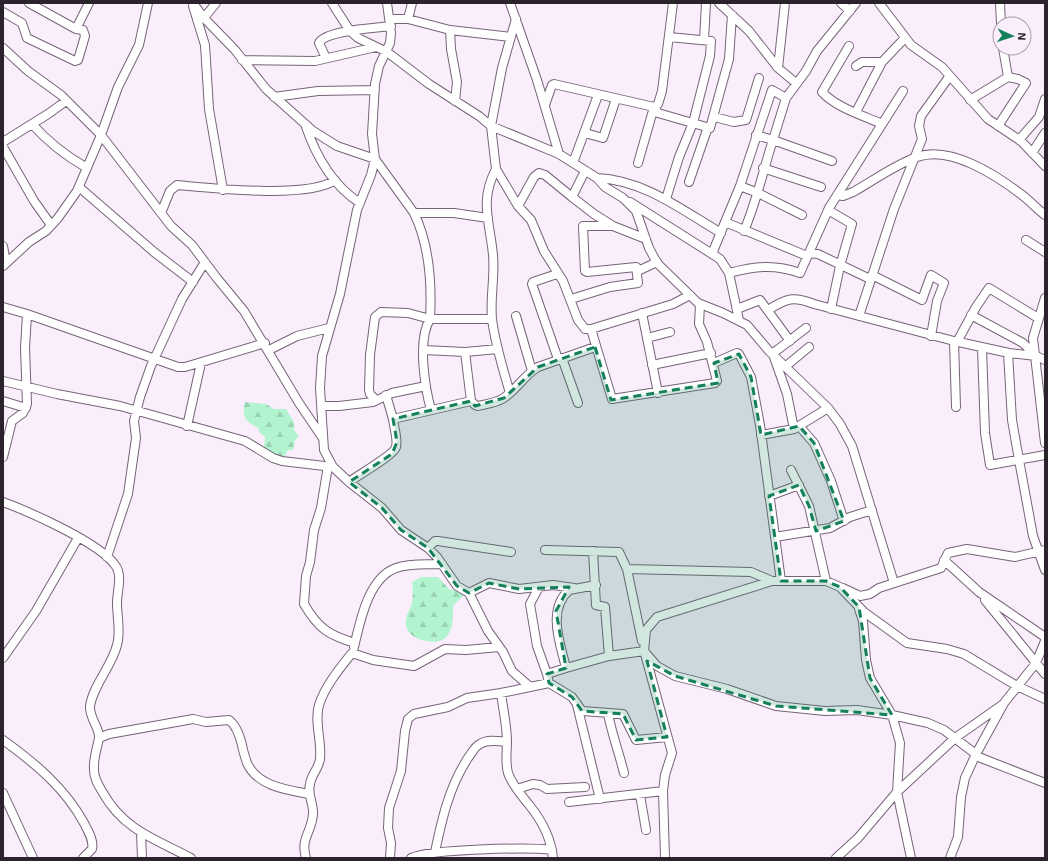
<svg xmlns="http://www.w3.org/2000/svg" width="1048" height="861" viewBox="0 0 1048 861" font-family="'Exo 2',sans-serif">
  <style>
    .forest { fill: url(#forest-firs) }
    .lines { fill: none; stroke-linecap: round; stroke-linejoin: round }
    .minor-casing { stroke: #776379; stroke-width: 10 }
    .minor { stroke: #fff; stroke-width: 8 }
    .marked { fill: #14805c; fill-opacity: 0.2; stroke: #14805c; stroke-width: 3; stroke-dasharray: 8 5; stroke-linejoin: round }
  </style>
  <defs>
    <pattern id="forest-firs" width="22" height="20" patternUnits="userSpaceOnUse"><rect width="22" height="20" fill="#b3f4d0"/><path d="M5 1l3.5 6h-7zM16 11l3.5 6h-7z" fill="#9ad1b3"/></pattern>
  </defs>
  <rect width="100%" height="100%" fill="#fbeefc"/>
  <path class="forest" d="M245 402 266 404 274 409H286L294 422V430L299 436 295 440 293 450H288L283 458 278 457 264 448 265 437 259 432V428C246 423 241 416 245 402Z
    M421 577H438L450 590H459L463 593 464 595 453 606C453 616 454 627 447 636 439 647 412 641 407 629 403 619 409 612 412 603 413 597 413 589 412 582Z"/>
  <g class="lines">
    <defs>
      <path id="minor" d="M29 3 76 29 89 3
        M193 3 204 18 235 50 266 89 313 131 337 146 375 159 371 175 357 210 340 294 322 356 320 388 324 450 333 467 349 482 382 508 401 530 428 548 437 557 457 586 469 593 488 631 503 652 512 671 529 686
        M332 3 350 31 358 38 387 52 429 84 479 116 491 126 559 154 597 178 605 187 623 198 636 211 649 248 657 263 698 303 723 313 747 325 769 351 828 408 840 424 852 446 894 583
        M387 3 391 33 390 43 379 66 375 84 372 134 375 159 414 213H454L488 218
        M510 3 537 80 559 154
        M719 3 749 31 778 68 796 83
        M841 3 850 11
        M879 3 911 45 942 67 988 119 1021 141 1045 166
        M1000 3 1001 24
        M193 6 205 45 209 109 223 190
        M3 12 22 23 27 38 75 61 78 60 85 36 83 30 76 29
        M204 18 216 3
        M390 19H408L450 30 511 37
        M408 19 412 3
        M516 19 502 68 491 126 496 169 518 206 531 220 544 251 563 281 578 320 585 329H591L673 304 690 295
        M450 30 451 49 457 82 455 101
        M704 40 706 3
        M849 46 822 92C837 108 862 115 882 124
        M3 48 28 71 61 95 101 135 171 226 192 245 216 277 244 311 299 403 322 437
        M1003 48 1008 77
        M326 58 319 43C325 30 377 28 391 26
        M242 60 315 61 376 47
        M856 66 862 62H882L904 39
        M778 68 785 3
        M274 97 318 91 375 90
        M970 100 1008 77 1018 79 1026 83 998 126
        M545 105 552 85 554 84 654 107 658 113 710 128 729 59 732 15
        M856 112 882 62
        M714 117 734 122 746 120 759 78
        M32 124C48 142 66 156 87 168
        M305 124C315 154 332 185 360 203
        M585 133 603 138 616 99
        M1019 140 1039 117 1045 99
        M3 142 48 114 66 101
        M3 147 34 201 51 225
        M1032 153 1045 133
        M832 161 773 140 786 98 806 71 817 51 856 3
        M573 163 598 95
        M638 163 654 107 658 104 662 91 673 3
        M763 168 821 187
        M496 169C479 201 490 222 493 255 495 276 490 298 492 319 495 344 503 369 510 393
        M585 171 572 197 594 214 613 226
        M597 178C644 180 682 210 721 233
        M689 182 708 127
        M740 186 758 193 802 215
        M79 187 154 252 193 282
        M837 195 843 196 853 192C871 182 898 163 917 157 950 145 996 175 1022 195 1030 201 1037 209 1045 215
        M666 199 679 157 693 123 710 56 711 41 669 37
        M630 202 720 259 729 273 739 320
        M518 206 534 177 539 173 545 175 572 197
        M828 210 852 224 840 266 831 309
        M161 213 170 191 177 185C211 188 309 199 335 180
        M414 213C430 246 432 283 430 319H492
        M725 222 740 186 772 90 786 98
        M744 231C757 201 763 170 773 140L756 135
        M646 239 613 226H583L585 271 587 272 636 267 640 270 657 262
        M1026 240 1045 252
        M3 246 6 263
        M809 253 818 254 870 279
        M712 254 725 222 807 256
        M3 266 29 242 46 231 58 218 77 191 101 135 118 87 139 45 148 3
        M729 273C755 266 775 264 800 273L829 208 903 91
        M557 274 533 282 532 284 558 359
        M872 275 922 300 931 275 944 283 937 301 931 336
        M1045 298 1033 338 1045 443
        M571 299 610 287 638 283 636 267
        M3 307 27 314 25 348 27 404 23 413 12 421 3 457
        M737 309 760 300 790 341
        M768 310C787 298 793 296 814 304L954 341 1009 353 1036 356 1045 360
        M642 313 658 393
        M27 314 178 367H185L265 343
        M971 315 1023 343 1036 356
        M516 316 532 371
        M859 316 894 209 922 139 919 126 921 116 949 77
        M591 329 612 399 715 383 717 381 707 342 699 324 700 305
        M647 338 670 332
        M954 341 956 407
        M957 342 976 307 989 288 1038 318
        M982 348 985 433 990 465 1045 455
        M269 350 297 336 329 328
        M424 350 465 352
        M1008 353 1012 420 1019 460 1033 536 1045 570
        M772 354 806 328
        M774 357 787 394 794 429
        M562 358 578 403
        M714 363 737 353 739 354 751 377 760 425 781 581
        M652 365 711 353
        M786 366 809 347
        M3 381 57 394 120 406 245 441 273 458 282 461 333 467
        M386 395 393 419
        M376 400 370 394 369 390 370 355 375 317 381 312 408 313 430 319C417 340 425 388 431 410
        M3 401 26 408
        M471 401 465 352 498 349
        M322 406H339L373 402 392 393 426 386
        M187 426 201 363
        M799 426 814 443 831 481 844 521
        M761 435 794 429 828 408
        M328 466 321 508 314 530 310 562 306 576 304 604C318 628 328 635 355 643
        M791 470 809 506 826 581
        M349 482C358 475 394 455 396 447 398 439 394 428 393 419L471 401 475 405 478 406C486 404 495 403 502 399 516 391 524 375 538 367L595 347
        M769 496 799 485
        M3 502C30 512 100 543 115 565 123 575 117 591 117 603 117 617 121 632 117 645 112 666 93 685 90 706 89 718 100 728 99 738 97 749 93 759 94 770 94 779 99 786 103 793 124 830 155 839 191 858
        M775 537 830 528 850 517 872 510
        M428 548 435 541H438L511 552
        M545 550 619 552 627 569 751 572 772 581H826L840 587 864 612 907 643 947 649 964 654 1017 686 1045 699
        M593 551 596 605 605 607 609 656
        M107 557 128 494 136 438 134 421 140 397 151 366 182 299 205 262
        M944 560 979 592 1045 637
        M627 569 642 641
        M772 581 657 617 646 630 644 651 657 666 675 676 727 689 776 706 825 711 857 710 892 715 928 723 944 730 981 758 1045 783
        M539 587 530 604 537 646 547 674
        M843 588 860 596 870 594 879 588 941 568 948 553 967 549 1015 557 1045 550
        M469 593 489 583 519 589 553 585 574 588
        M985 600 1045 674
        M859 609 863 621 866 660 870 678 892 715 900 743 897 792 911 858
        M354 647C360 622 368 578 396 568 410 563 427 565 442 564
        M645 654 672 753 665 775 663 791 665 858
        M3 658 36 611 78 538
        M566 668 609 656 644 651
        M549 683 572 697 582 711 623 714 636 740 667 737
        M501 693C503 709 507 726 507 742 507 752 505 762 508 773 512 785 522 796 530 806 542 821 551 838 553 858
        M577 705 600 799
        M608 714C612 734 619 753 624 773
        M99 738 109 734 193 719 206 722 229 720C236 725 240 737 242 745 243 751 245 757 247 763 257 786 287 790 309 794
        M3 740C35 763 65 788 84 823 88 831 94 840 92 849L83 858
        M517 789 533 784 540 785 547 789 585 787
        M3 793 33 858
        M640 795 646 830
        M569 802 663 791
        M141 833 142 858
        M435 852C442 819 449 787 468 758 472 753 474 747 480 744 487 739 499 741 507 742
        M306 858C300 838 312 832 313 814 314 804 307 795 310 784 311 775 319 768 320 759 322 741 314 722 319 705 325 686 340 668 352 653L373 660 414 666 445 649 466 650 499 647
        M390 858 391 843 388 828 389 808 401 771 405 731 408 719 414 714 448 707 467 698 501 693 549 683 547 674 566 668C560 643 547 610 569 590L596 585
        M411 858C430 849 529 847 552 850
        M836 858 858 838 897 792 955 738 1002 705
        M950 858 958 837 961 797 965 778 976 754 1004 703 1036 663 1045 641"/>
    </defs>
    <use href="#minor" class="minor-casing"/>
    <use href="#minor" class="minor"/>
  </g>
  <path class="marked" d="M595 347 611 400 718 383 714 363 739 354 751 377 761 435 799 426 814 443 844 521 816 531 809 506 799 485 769 496 781 581H826L840 587 859 607 870 678 892 715 776 706 675 676 647 661 667 737 636 740 623 714 582 711 572 697 549 683 547 674 566 668 556 611 569 587 519 589 489 583 469 593 457 586 428 548 401 530 382 508 349 482 392 454 397 442 393 419 471 401 475 406 504 398 538 367Z"/>
  <rect width="1048" height="861" fill="none" stroke="#2b232c" stroke-width="8"/>
  <g transform="translate(1012 36) rotate(93)"><circle r="19" fill="#fbeefc" stroke="#a89da9"/>
  <path d="M0-3L7 15L0 10L-7 15Z" fill="#14805c"/>
  <text y="-6" font-size="11" font-weight="bold" text-anchor="middle" fill="#2b232c">N</text>
  </g>
</svg>
